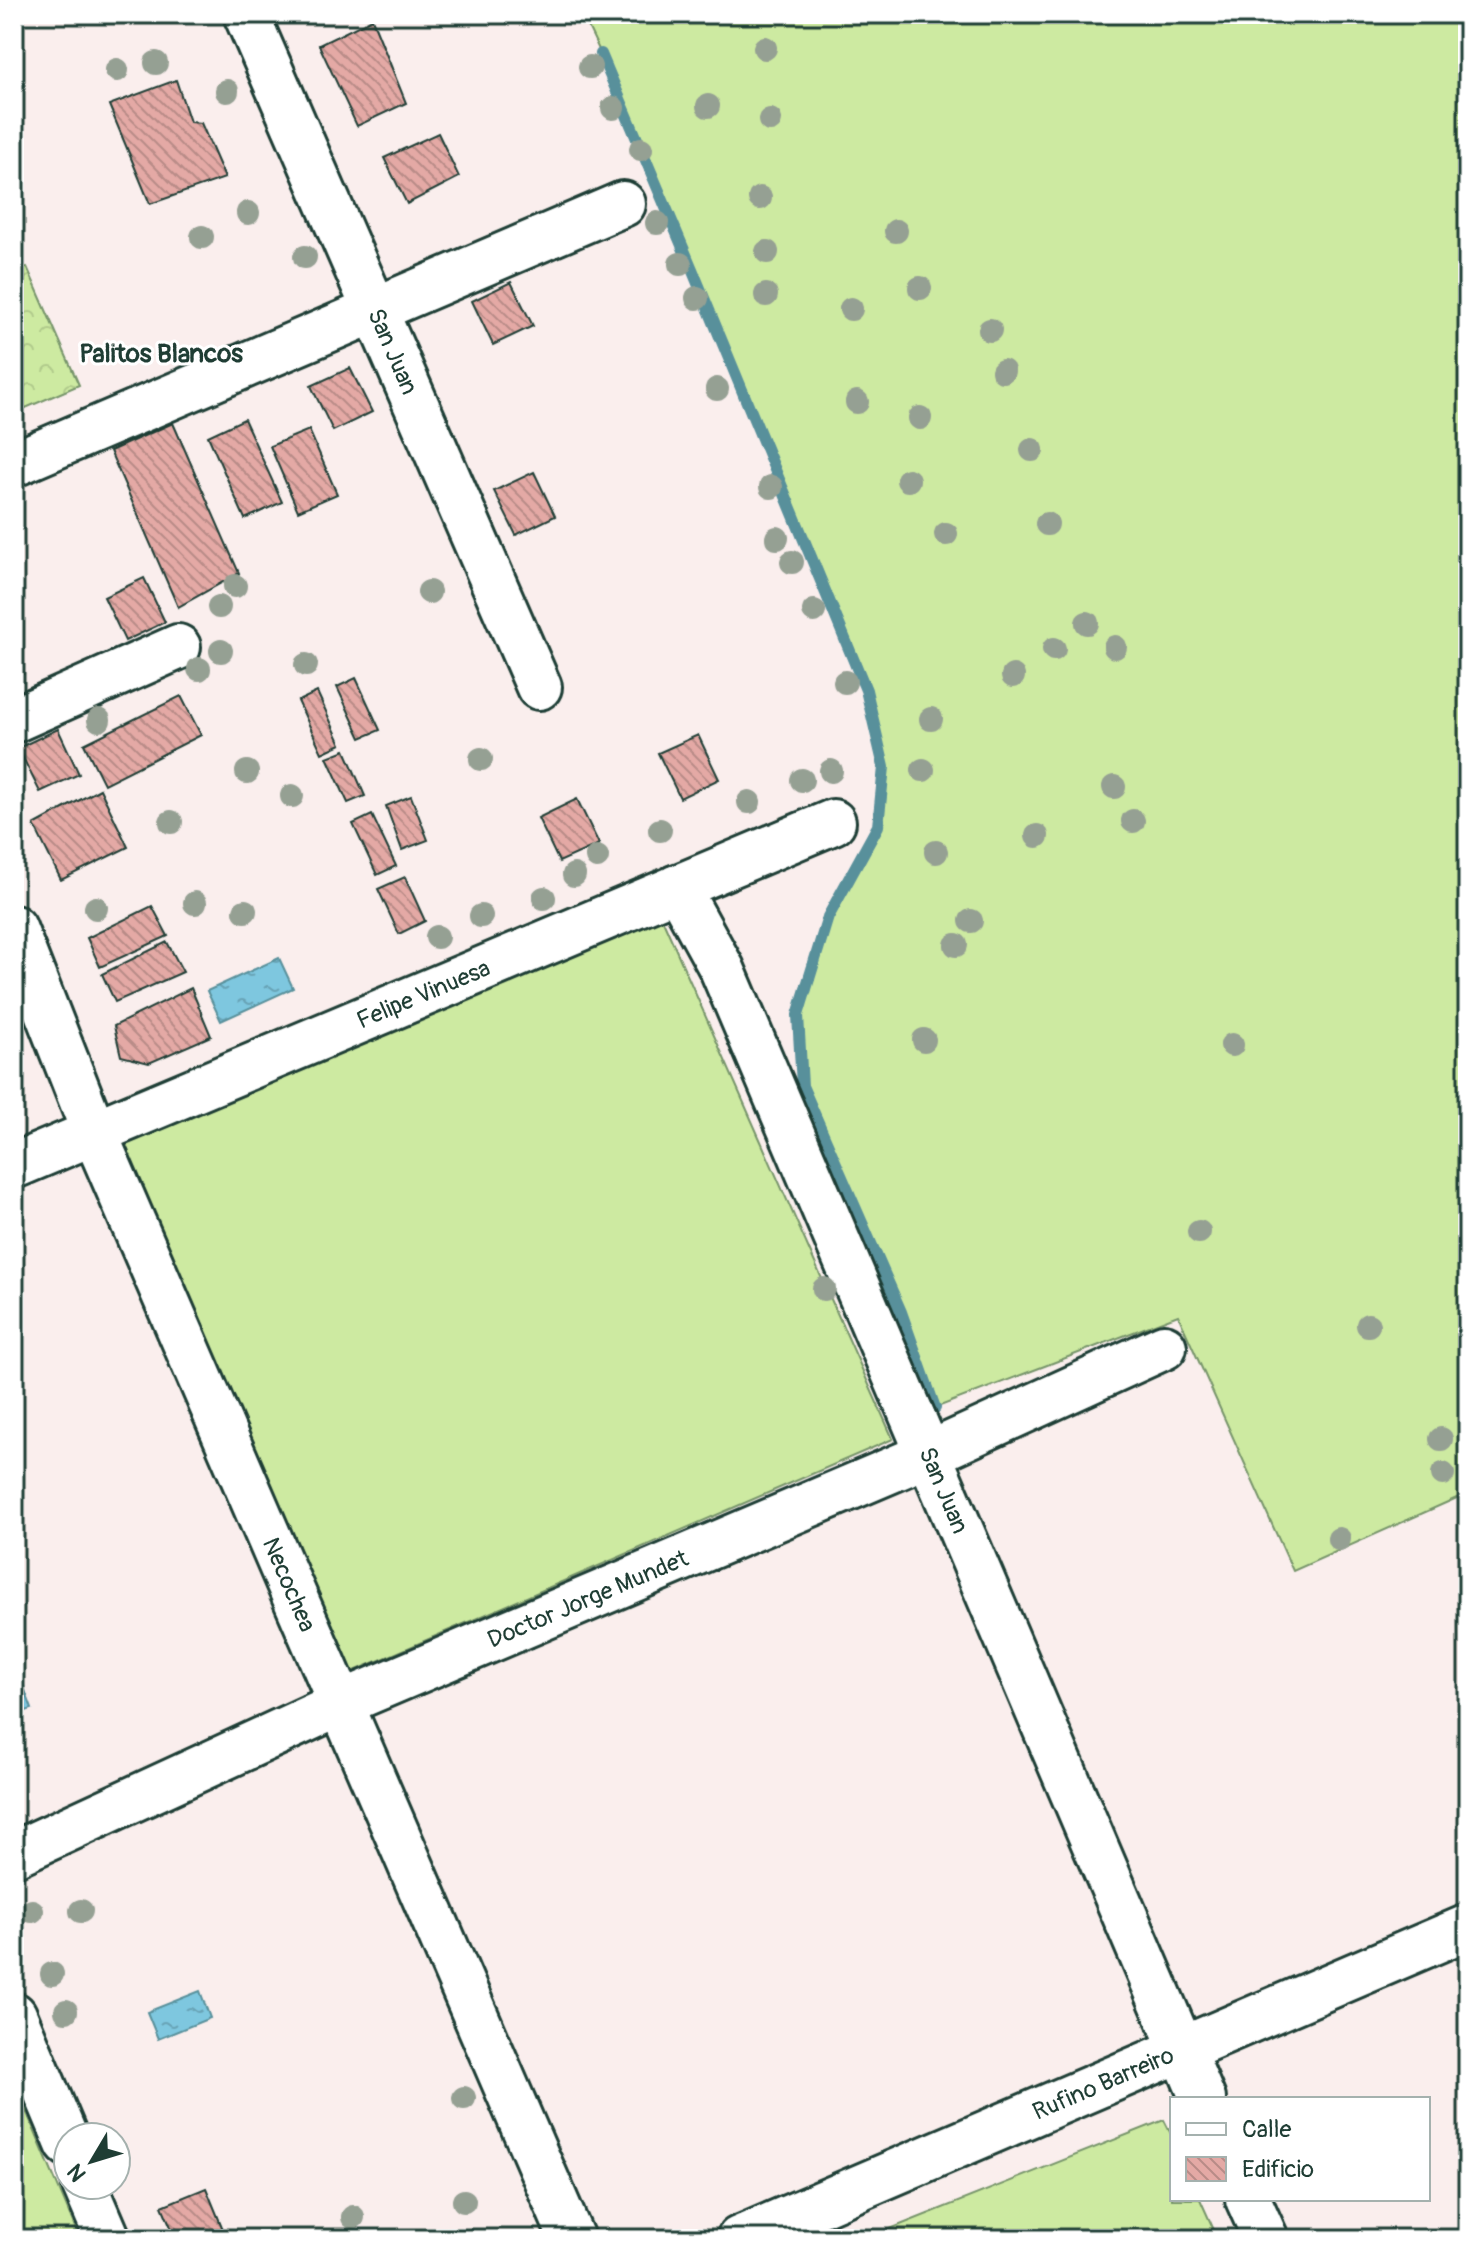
<svg xmlns="http://www.w3.org/2000/svg" width="1482" height="2253" viewBox="0 0 1482 2253" font-family="Pangolin,sans-serif">
  <style>
    .grass { fill: #cdeaa1; stroke: #76946a; stroke-width: 2 }
    .park { fill: url(#park-crowns); stroke: #76946a; stroke-width: 2 }
    .water { fill: url(#water-ripples); stroke: #58909b; stroke-width: 2 }
    .lines { fill: none; stroke-linecap: round; stroke-linejoin: round }
    .stream { stroke: #58909b; stroke-width: 12 }
    .building { fill: url(#building-back-hatch); stroke: #1f3d34; stroke-width: 2 }
    .minor-casing { stroke: #1f3d34; stroke-width: 50 }
    .minor { stroke: #fff; stroke-width: 44 }
    .tree { fill: #95a093 }
    .labels { text-anchor: middle; stroke-width: 6; stroke-linejoin: round; paint-order: stroke }
    .street-label { font-size: 24px; fill: #1f3d34; stroke: #fff }
    .neighbourhood-label { font-size: 26px; font-weight: bold; fill: #1f3d34; stroke: #fff }
  </style>
  <defs>
    <pattern id="park-crowns" width="20" height="18" patternUnits="userSpaceOnUse" patternTransform="scale(2)"><rect width="20" height="18" fill="#cdeaa1"/><path d="M2 6a3 3 0 1 1 6 0M12 15a3 3 0 1 1 6 0" fill="none" stroke="#b0ca8b"/></pattern>
    <pattern id="water-ripples" width="26" height="14" patternUnits="userSpaceOnUse" patternTransform="scale(2)"><rect width="26" height="14" fill="#7ec7df"/><path d="M2 4q2-2 4 0t4 0M15 11q2-2 4 0t4 0" fill="none" stroke="#67a3b6"/></pattern>
    <pattern id="building-back-hatch" width="6" height="6" patternUnits="userSpaceOnUse" patternTransform="scale(2)"><rect width="6" height="6" fill="#e4a9a5"/><path d="M-1 5l2 2M0 0l6 6M5-1l2 2" fill="none" stroke="#b88b87"/></pattern>
  </defs>
  <rect width="100%" height="100%" fill="#faeeed"/>
  <filter id="ink" filterUnits="userSpaceOnUse"><feTurbulence type="fractalNoise" baseFrequency=".0125" numOctaves="2"/><feDisplacementMap in="SourceGraphic" scale="16" xChannelSelector="R" yChannelSelector="G"/><feConvolveMatrix kernelMatrix="1 2 1 2 8 2 1 2 1" color-interpolation-filters="sRGB"/></filter>
  <g filter="url(#ink)">
    <path class="grass" d="M582 14H1468V1493L1293 1571 1178 1315 935 1408 901 1312 802 1086 798 1015 828 917 878 826 884 767 866 690 601 54Z
      M661 916 893 1439 350 1673 116 1138Z
      M14 2082 80 2239H14Z
      M1164 2120 1172 2136V2199H1200L1218 2239H865Z"/>
    <path class="park" d="M27 267 79 385 14 413V273Z"/>
    <path class="water" d="M279 958 293 988 221 1021 207 991Z
      M14 1661 32 1709 14 1715Z
      M200 1991 210 2018 158 2039 147 2012Z"/>
    <g class="lines">
      <path class="stream" d="M601 54 692 269 866 690 884 767 878 826 828 917 798 1015 802 1086 901 1312 935 1408"/>
    </g>
    <path class="building" d="M372 19 406 103 357 126 319 45Z
      M176 80 190 122 201 123 225 178 150 204 109 105Z
      M438 133 459 177 407 204 384 158Z
      M511 282 533 326 493 345 472 301Z
      M350 368 372 412 333 431 311 386Z
      M244 419 282 502 245 519 208 436Z
      M173 423 239 573 178 607 110 451Z
      M309 430 337 494 298 511 270 446Z
      M534 472 555 516 516 535 494 491Z
      M144 578 165 622 125 641 104 597Z
      M14 654 23 674 14 678Z
      M356 678 380 730 361 738 337 687Z
      M317 692 341 744 322 753 298 701Z
      M181 696 201 735 104 784 84 744Z
      M58 729 79 774 40 792 18 748Z
      M698 735 719 779 680 798 658 753Z
      M345 750 365 796 348 803 327 757Z
      M100 789 128 847 61 880 34 825Z
      M411 796 428 840 402 850 386 806Z
      M577 799 599 844 559 862 538 818Z
      M372 815 396 866 377 875 353 824Z
      M405 877 425 921 399 934 378 889Z
      M152 906 168 936 100 967 87 938Z
      M167 942 183 972 115 1002 102 974Z
      M191 988 211 1036 149 1063 121 1056 114 1026Z
      M206 2188 227 2239H176L162 2206Z"/>
    <g class="lines">
      <defs>
        <g id="minor">
          <path id="s1" d="M246 14 539 687"/>
          <path d="M14 464 623 204"/>
          <path d="M14 720 178 647"/>
          <path id="s2" d="M677 887 722 969 1203 2099"/>
          <path id="s3" d="M14 928 94 1132 572 2239"/>
          <path id="s4" d="M14 1166 833 822"/>
          <path id="s5" d="M14 1854 342 1703 929 1454 1164 1347"/>
          <path d="M14 2015 68 2144"/>
          <path d="M85 2185 108 2239"/>
          <path d="M1248 2199 1266 2239"/>
          <path id="s6" d="M739 2239 1468 1927"/>
        </g>
      </defs>
      <use href="#minor" class="minor-casing"/>
      <use href="#minor" class="minor"/>
    </g>
    <g class="tree">
      <circle cx="765" cy="48" r="12"/>
      <circle cx="156" cy="63" r="12"/>
      <circle cx="590" cy="67" r="12"/>
      <circle cx="117" cy="70" r="12"/>
      <circle cx="227" cy="91" r="12"/>
      <circle cx="708" cy="106" r="12"/>
      <circle cx="613" cy="108" r="12"/>
      <circle cx="770" cy="120" r="12"/>
      <circle cx="641" cy="149" r="12"/>
      <circle cx="760" cy="198" r="12"/>
      <circle cx="248" cy="213" r="12"/>
      <circle cx="657" cy="223" r="12"/>
      <circle cx="896" cy="231" r="12"/>
      <circle cx="202" cy="237" r="12"/>
      <circle cx="767" cy="252" r="12"/>
      <circle cx="305" cy="257" r="12"/>
      <circle cx="680" cy="264" r="12"/>
      <circle cx="920" cy="288" r="12"/>
      <circle cx="766" cy="295" r="12"/>
      <circle cx="697" cy="298" r="12"/>
      <circle cx="851" cy="309" r="12"/>
      <circle cx="990" cy="330" r="12"/>
      <circle cx="1003" cy="371" r="12"/>
      <circle cx="717" cy="389" r="12"/>
      <circle cx="857" cy="402" r="12"/>
      <circle cx="920" cy="418" r="12"/>
      <circle cx="1032" cy="450" r="12"/>
      <circle cx="908" cy="480" r="12"/>
      <circle cx="771" cy="487" r="12"/>
      <circle cx="1047" cy="524" r="12"/>
      <circle cx="946" cy="534" r="12"/>
      <circle cx="777" cy="538" r="12"/>
      <circle cx="792" cy="562" r="12"/>
      <circle cx="235" cy="586" r="12"/>
      <circle cx="429" cy="592" r="12"/>
      <circle cx="219" cy="607" r="12"/>
      <circle cx="814" cy="611" r="12"/>
      <circle cx="1087" cy="623" r="12"/>
      <circle cx="1115" cy="647" r="12"/>
      <circle cx="1054" cy="649" r="12"/>
      <circle cx="221" cy="651" r="12"/>
      <circle cx="306" cy="665" r="12"/>
      <circle cx="199" cy="669" r="12"/>
      <circle cx="1013" cy="676" r="12"/>
      <circle cx="845" cy="682" r="12"/>
      <circle cx="931" cy="719" r="12"/>
      <circle cx="99" cy="720" r="12"/>
      <circle cx="481" cy="759" r="12"/>
      <circle cx="923" cy="770" r="12"/>
      <circle cx="831" cy="771" r="12"/>
      <circle cx="247" cy="772" r="12"/>
      <circle cx="802" cy="780" r="12"/>
      <circle cx="1114" cy="787" r="12"/>
      <circle cx="292" cy="796" r="12"/>
      <circle cx="749" cy="802" r="12"/>
      <circle cx="1133" cy="821" r="12"/>
      <circle cx="171" cy="822" r="12"/>
      <circle cx="660" cy="830" r="12"/>
      <circle cx="1037" cy="836" r="12"/>
      <circle cx="936" cy="852" r="12"/>
      <circle cx="597" cy="857" r="12"/>
      <circle cx="574" cy="875" r="12"/>
      <circle cx="544" cy="898" r="12"/>
      <circle cx="195" cy="903" r="12"/>
      <circle cx="96" cy="908" r="12"/>
      <circle cx="245" cy="911" r="12"/>
      <circle cx="481" cy="916" r="12"/>
      <circle cx="971" cy="921" r="12"/>
      <circle cx="437" cy="937" r="12"/>
      <circle cx="956" cy="945" r="12"/>
      <circle cx="924" cy="1040" r="12"/>
      <circle cx="1232" cy="1045" r="12"/>
      <circle cx="1199" cy="1232" r="12"/>
      <circle cx="824" cy="1289" r="12"/>
      <circle cx="1368" cy="1325" r="12"/>
      <circle cx="1441" cy="1439" r="12"/>
      <circle cx="1443" cy="1474" r="12"/>
      <circle cx="1339" cy="1539" r="12"/>
      <circle cx="32" cy="1911" r="12"/>
      <circle cx="81" cy="1911" r="12"/>
      <circle cx="52" cy="1974" r="12"/>
      <circle cx="66" cy="2011" r="12"/>
      <circle cx="464" cy="2098" r="12"/>
      <circle cx="464" cy="2201" r="12"/>
      <circle cx="353" cy="2217" r="12"/>
    </g>
  </g>
  <g class="labels">
    <g class="street-label">
      <text dy="8" stroke="none"><textPath href="#s1" startOffset="368">San Juan</textPath></text>
      <text dy="8" stroke="none"><textPath href="#s4" startOffset="444">Felipe Vinuesa</textPath></text>
      <text dy="8" stroke="none"><textPath href="#s2" startOffset="660">San Juan</textPath></text>
      <text dy="8" stroke="none"><textPath href="#s3" startOffset="712">Necochea</textPath></text>
      <text dy="8" stroke="none"><textPath href="#s5" startOffset="628">Doctor Jorge Mundet</textPath></text>
      <text dy="8" stroke="none"><textPath href="#s6" startOffset="396">Rufino Barreiro</textPath></text>
    </g>
    <g class="neighbourhood-label">
      <text x="161" y="362">Palitos Blancos</text>
    </g>
  </g>
  <rect width="1482" height="2253" fill="none" stroke="#fff" stroke-width="48"/>
  <rect x="24" y="24" width="1434" height="2205" fill="none" stroke="#1f3d34" stroke-width="3" filter="url(#ink)"/>
  <rect x="1170" y="2097" width="260" height="104" fill="#ffffff" stroke="#a5b1ae" stroke-width="2"/>
  <rect x="1186" y="2123" width="40" height="12" fill="#ffffff" stroke="#a5b1ae" stroke-width="2"/>
  <text x="1242" y="2137" font-size="24" fill="#1f3d34">Calle</text>
  <rect x="1186" y="2157" width="40" height="24" fill="url(#building-back-hatch)" stroke="#a5b1ae" stroke-width="2"/>
  <text x="1242" y="2177" font-size="24" fill="#1f3d34">Edificio</text>
  <g transform="translate(92 2161) rotate(232)"><circle r="38" fill="#ffffff" stroke="#a5b1ae" stroke-width="2"/>
  <path d="M0-6L14 30L0 20L-14 30Z" fill="#1f3d34"/>
  <text y="-12" font-size="22" font-weight="bold" text-anchor="middle" fill="#1f3d34">N</text>
  </g>
</svg>
